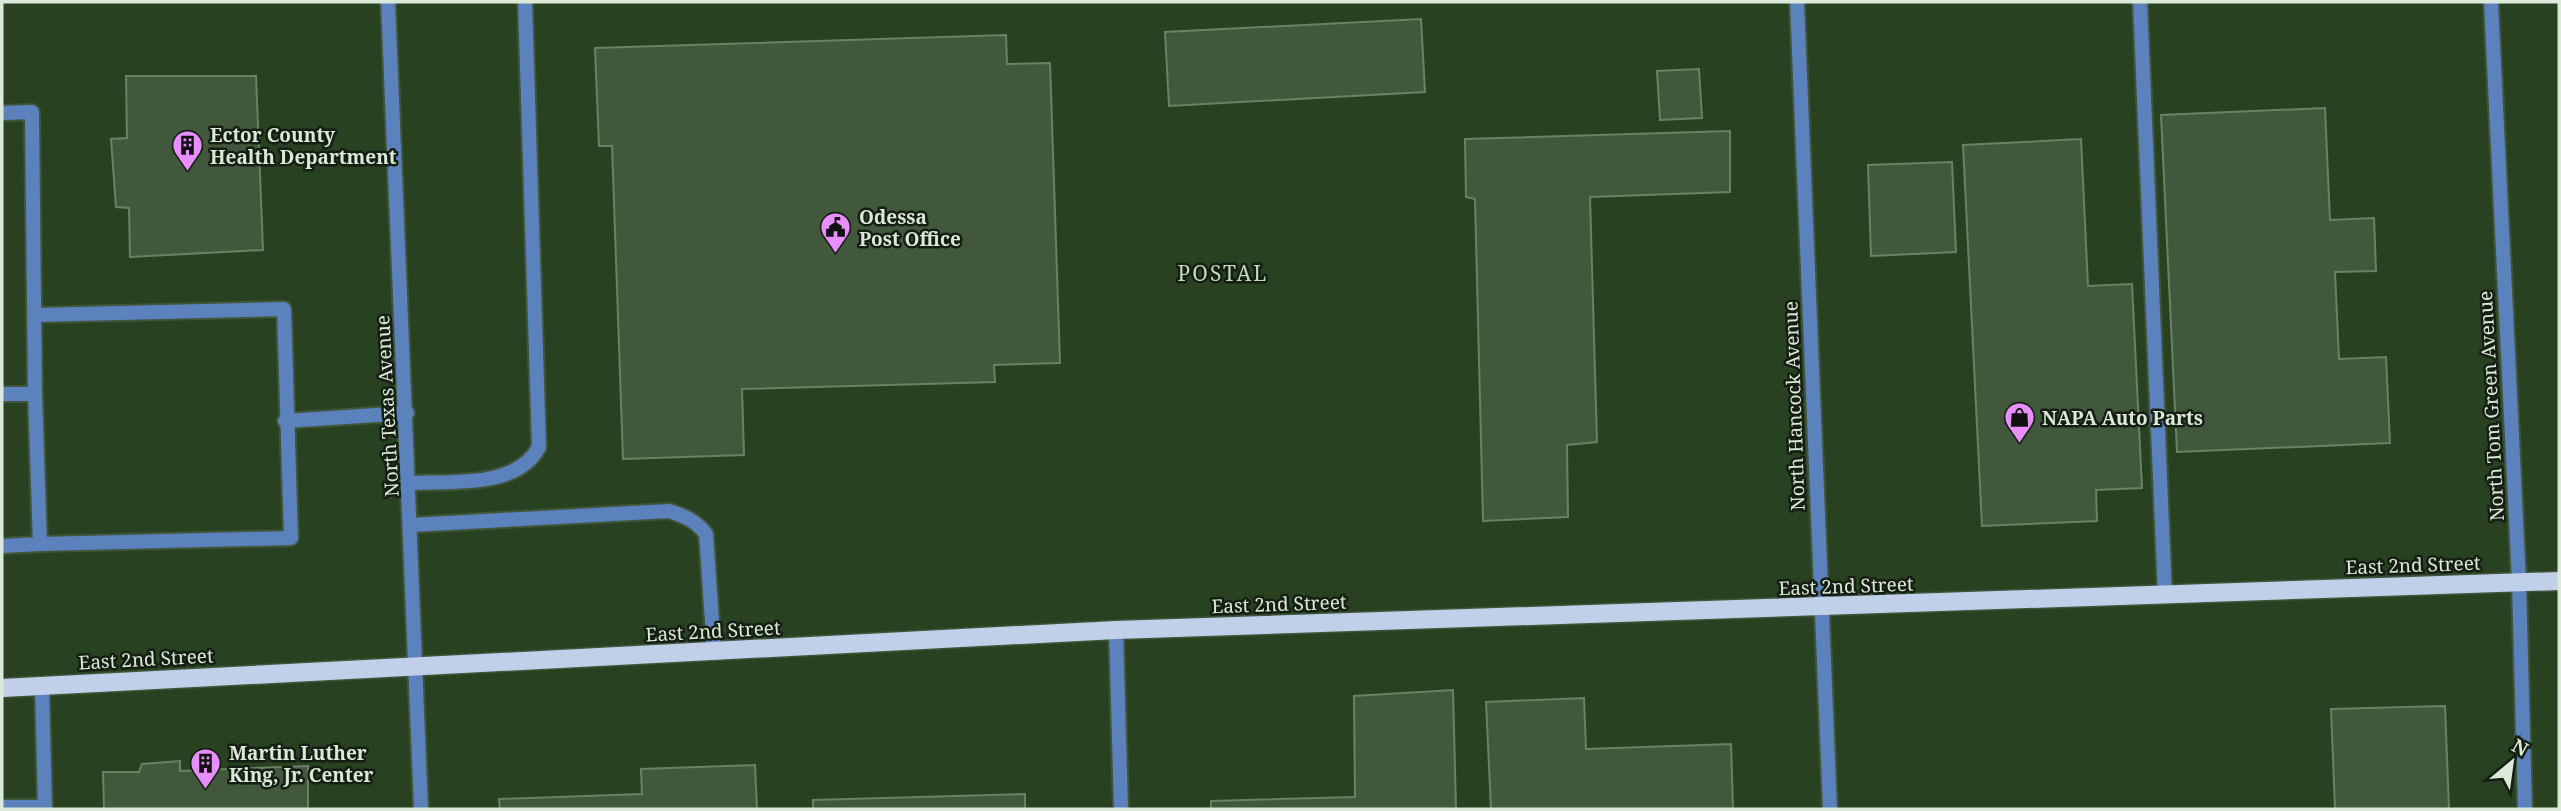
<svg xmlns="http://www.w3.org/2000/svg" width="2561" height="811" viewBox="0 0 2561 811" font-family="'Noto Serif',serif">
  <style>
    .built { fill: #284221 }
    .building { fill: #42583c; stroke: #6a8264; stroke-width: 2 }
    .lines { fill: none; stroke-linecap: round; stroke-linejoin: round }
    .service-casing { stroke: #41553c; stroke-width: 18 }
    .minor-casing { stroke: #41553c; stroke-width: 18 }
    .primary-casing { stroke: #41553c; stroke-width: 21 }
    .service { stroke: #5c82bd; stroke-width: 14 }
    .minor { stroke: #5c82bd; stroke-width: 14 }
    .primary { stroke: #c1d0e9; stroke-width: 18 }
    .labels { text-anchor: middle; stroke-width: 5; stroke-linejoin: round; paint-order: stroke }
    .poi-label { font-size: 19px; font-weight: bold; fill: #dbe9d8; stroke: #141e12; text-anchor: start }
    .street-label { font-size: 19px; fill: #dbe9d8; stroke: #141e12 }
    .neighbourhood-label { font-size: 21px; letter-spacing: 2px; fill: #c1dbba; stroke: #141e12 }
  </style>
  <rect width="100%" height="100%" fill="#24391e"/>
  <path class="built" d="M2 2H2559V809H2Z"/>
  <path class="building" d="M1421 19 1425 92 1169 106 1165 32Z
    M1006 35 1007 64 1050 63 1060 363 994 365 995 382 742 389 744 455 623 459 612 146H599L595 48Z
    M1699 69 1702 118 1660 120 1657 71Z
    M126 76H256L263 250 130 257 129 208 116 207 111 139 127 138Z
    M2325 108 2330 220 2374 218 2376 271 2335 272 2339 359 2386 357 2390 443 2177 452 2161 115Z
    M1730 131V192L1590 197 1597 442 1567 445 1568 517 1483 521 1475 199 1466 197 1465 139Z
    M2081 139 2088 286 2132 284 2142 488 2096 490 2097 521 1982 526 1963 145Z
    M1952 162 1956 252 1871 256 1868 165Z
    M1453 690 1456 809H1211V801L1355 797 1354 696Z
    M1584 698 1586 749 1731 744 1733 809H1491L1486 702Z
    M2445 706 2449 809H2335L2331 709Z
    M180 761V771L308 766V809H104L103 772H139L142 764Z
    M755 765 757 809H500L499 799 642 794 641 769Z
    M1025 794V809H813V800Z"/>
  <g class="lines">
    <defs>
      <path id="service" d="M2140 2 2165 596
        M2 113 32 112 35 394H2
        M35 315 284 309 291 538 40 544
        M285 421 407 413
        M409 483C450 481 517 489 539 447L525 2
        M411 525 669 511C685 516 696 521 706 534L714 651
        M2 546 40 544 35 394
        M42 686 45 809
        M2 807H45"/>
      <path id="minor" d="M388 2 421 809
        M1797 2 1830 809
        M2491 2 2519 582 2525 809
        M1116 630 1121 809"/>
      <path id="primary" d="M2 688 1116 630 2559 581"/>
    </defs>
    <use href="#service" class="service-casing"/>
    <use href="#minor" class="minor-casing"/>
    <use href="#primary" class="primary-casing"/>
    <use href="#service" class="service"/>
    <use href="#minor" class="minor"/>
    <use href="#primary" class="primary"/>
  </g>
  <defs>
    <symbol id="building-pin" viewBox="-11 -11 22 30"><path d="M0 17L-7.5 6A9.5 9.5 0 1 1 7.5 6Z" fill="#e88eff" stroke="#141e12"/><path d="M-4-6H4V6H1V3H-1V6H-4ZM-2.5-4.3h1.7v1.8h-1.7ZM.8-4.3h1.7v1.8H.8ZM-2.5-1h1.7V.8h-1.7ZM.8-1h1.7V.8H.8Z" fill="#111"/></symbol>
    <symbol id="civic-pin" viewBox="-11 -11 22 30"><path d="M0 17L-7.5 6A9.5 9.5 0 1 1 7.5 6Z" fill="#e88eff" stroke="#141e12"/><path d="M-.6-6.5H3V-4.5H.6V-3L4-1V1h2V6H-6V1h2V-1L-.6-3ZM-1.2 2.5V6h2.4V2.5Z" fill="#111"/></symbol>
    <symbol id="shop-pin" viewBox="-11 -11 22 30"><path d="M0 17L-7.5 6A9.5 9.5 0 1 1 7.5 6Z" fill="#e88eff" stroke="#141e12"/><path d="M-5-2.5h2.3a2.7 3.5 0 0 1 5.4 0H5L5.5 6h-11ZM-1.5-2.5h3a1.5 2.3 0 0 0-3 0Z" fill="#111"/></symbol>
  </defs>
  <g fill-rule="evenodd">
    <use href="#building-pin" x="170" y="128" width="35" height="47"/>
    <use href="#civic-pin" x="818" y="210" width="35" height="47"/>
    <use href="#shop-pin" x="2002" y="400" width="35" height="47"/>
    <use href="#building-pin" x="188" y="746" width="35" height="47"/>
  </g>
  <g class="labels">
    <g class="poi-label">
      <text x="210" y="142">Ector County<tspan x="210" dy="22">Health Department</tspan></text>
      <text x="859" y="224">Odessa<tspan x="859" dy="22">Post Office</tspan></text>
      <text x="2042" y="425">NAPA Auto Parts</text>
      <text x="229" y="760">Martin Luther<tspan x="229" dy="22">King, Jr. Center</tspan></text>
    </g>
    <g class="street-label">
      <text transform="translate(387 406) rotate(-93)" y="7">North Texas Avenue</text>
      <text transform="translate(1794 406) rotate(-92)" y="7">North Hancock Avenue</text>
      <text transform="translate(2491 406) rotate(-93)" y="7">North Tom Green Avenue</text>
      <text transform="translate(2413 565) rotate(-2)" y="7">East 2nd Street</text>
      <text transform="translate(1846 586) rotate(-2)" y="7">East 2nd Street</text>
      <text transform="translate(1279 604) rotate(-2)" y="7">East 2nd Street</text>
      <text transform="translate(713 631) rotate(-3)" y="7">East 2nd Street</text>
      <text transform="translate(146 659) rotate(-3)" y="7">East 2nd Street</text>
    </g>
    <g class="neighbourhood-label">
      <text x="1223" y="281">POSTAL</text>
    </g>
  </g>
  <rect width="2561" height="811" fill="none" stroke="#dbe9d8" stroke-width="7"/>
  <g transform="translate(2512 762) rotate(29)" stroke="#141e12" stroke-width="5" paint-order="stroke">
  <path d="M0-5L12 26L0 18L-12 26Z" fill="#dbe9d8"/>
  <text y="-10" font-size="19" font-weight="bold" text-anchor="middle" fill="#dbe9d8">N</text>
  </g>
</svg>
